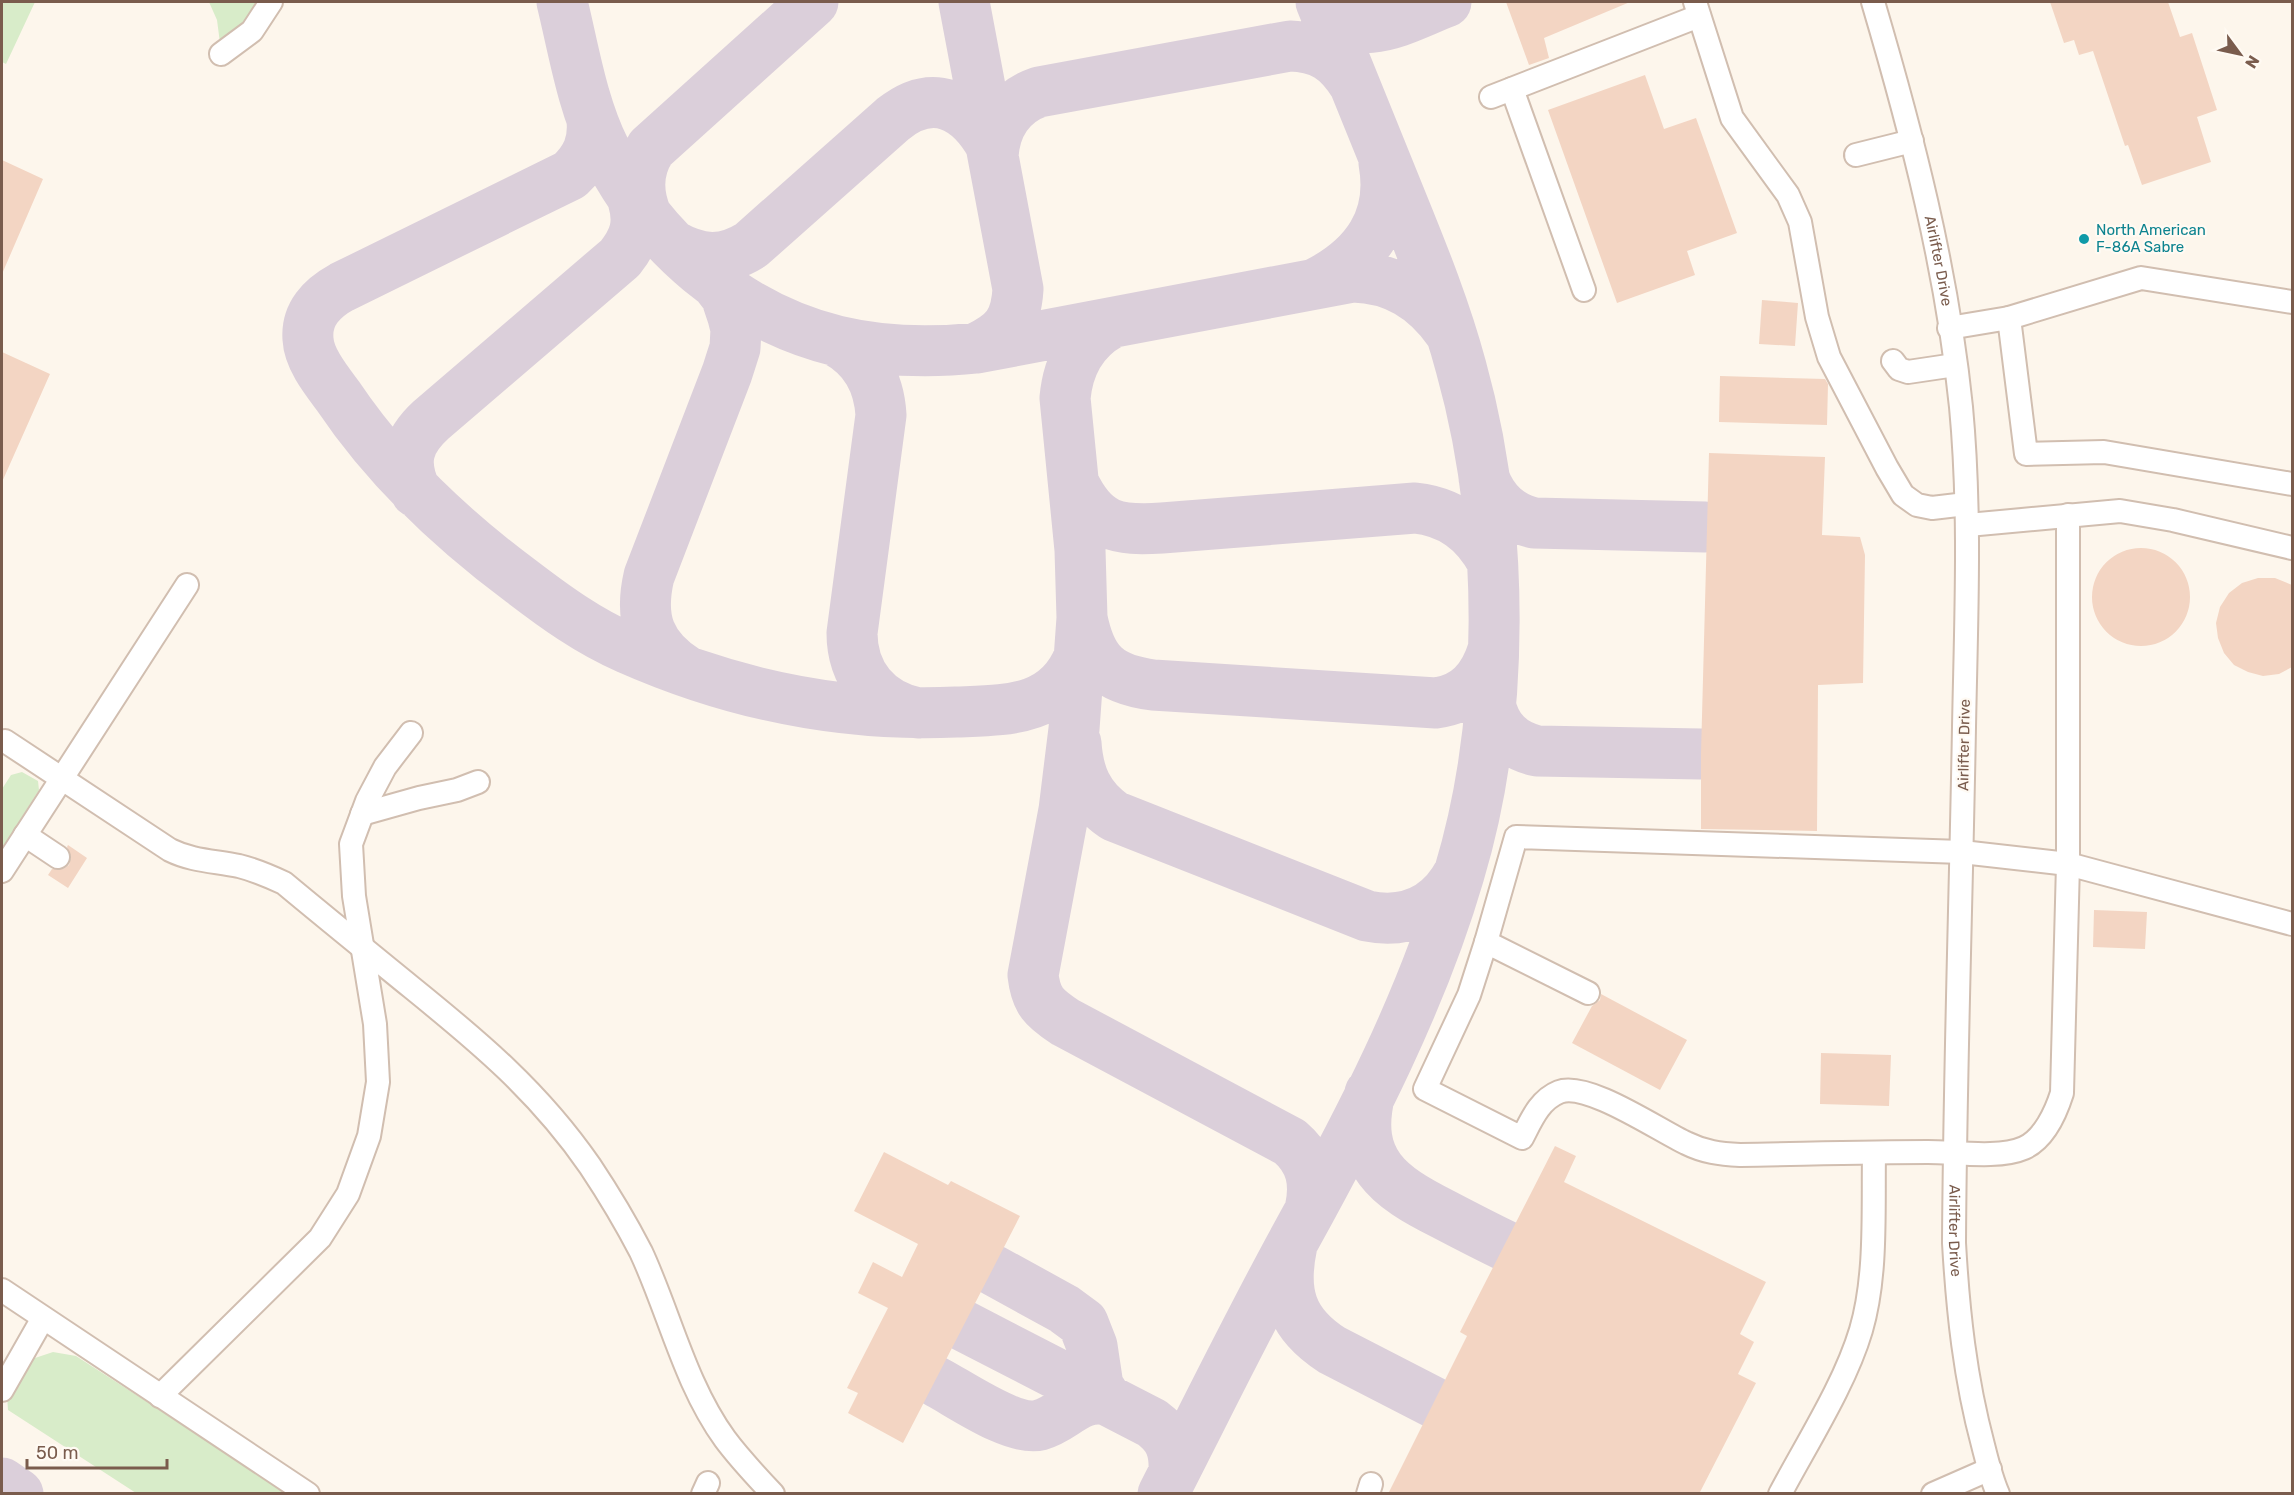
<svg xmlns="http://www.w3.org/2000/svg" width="2294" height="1495" viewBox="0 0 2294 1495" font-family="Rubik,sans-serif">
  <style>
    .green { fill: #d8ecc9 }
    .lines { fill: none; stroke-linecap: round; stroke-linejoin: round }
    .taxiway { stroke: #dbcfda; stroke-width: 51 }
    .building { fill: #f3d5c3 }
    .minor-casing { stroke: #d1beb0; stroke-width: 26 }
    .minor { stroke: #fff; stroke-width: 22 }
    .culture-dot { fill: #0f9aa8; stroke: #fffaf3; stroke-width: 2 }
    .labels { text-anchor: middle; stroke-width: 4.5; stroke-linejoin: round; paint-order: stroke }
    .culture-label { font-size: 15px; fill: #0d838f; stroke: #fffaf3; text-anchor: start }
    .street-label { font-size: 15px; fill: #7a5c4d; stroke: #fffaf3 }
  </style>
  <rect width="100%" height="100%" fill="#fdf6ec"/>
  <path class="green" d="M2 2H35L6 64 2 62Z
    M209 2H262L242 28 220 43 217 20Z
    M22 772 38 781 39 790 2 849V789L11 775Z
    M53 1352 76 1356 288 1493H136L8 1410 7 1396 32 1359Z"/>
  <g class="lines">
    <path class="taxiway" d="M562 2C574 51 582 104 605 150 650 242 736 316 837 341 883 352 930 353 977 348L1353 277C1394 278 1425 297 1449 331
      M964 2 1018 289C1016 322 1006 334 977 348
      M1322 4C1357 49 1404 18 1446 2
      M592 120C594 143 587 159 570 175L342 287C322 298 306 314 308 339 309 359 326 380 338 396 387 469 451 529 521 581 555 607 588 631 627 648 731 694 842 717 956 712 1006 710 1057 712 1079 657
      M993 156C995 126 1010 102 1039 92L1290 46C1321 47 1338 58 1354 84
      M647 217C637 194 637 169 651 148L813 2
      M672 245C700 261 724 262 751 245L893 119C933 87 968 105 991 145
      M1317 283C1366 258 1394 219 1384 163
      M1110 324C1081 340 1068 366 1065 398L1080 550 1082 618 1074 729 1064 810 1033 975C1036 1001 1044 1008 1065 1022L1290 1142C1312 1161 1316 1183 1310 1210
      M836 341C865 357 879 382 881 415L852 633C852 674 877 705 918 713
      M1484 478C1493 503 1510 517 1534 523L1705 527
      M1074 484C1095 527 1117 531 1162 528L1415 508C1451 512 1475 530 1492 561
      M416 492C402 462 407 442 431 420L620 258C635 239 640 224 633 200
      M1082 618C1091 663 1108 679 1153 685L1436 703C1467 699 1484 679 1493 650
      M686 671C649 647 639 619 649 576L727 373 735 348 736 329 733 317 726 296 716 283
      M1490 703C1495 729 1511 745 1537 751L1701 754
      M1076 743C1078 774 1087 797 1114 816L1367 916C1407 924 1440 909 1459 873
      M1370 1093C1353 1162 1389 1187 1443 1214 1464 1225 1485 1236 1506 1246
      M1292 1245C1282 1292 1290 1323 1332 1350L1433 1402
      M993 1270 1064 1309 1083 1323 1092 1346 1098 1386 1107 1400
      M964 1326 1152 1423C1170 1436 1175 1450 1174 1472
      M935 1381C960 1394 1013 1432 1040 1425 1065 1418 1078 1394 1107 1400
      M2 1483 18 1494
      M1163 1494C1207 1408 1249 1322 1295 1238 1359 1122 1422 1001 1459 874 1506 718 1505 524 1461 367 1446 311 1424 256 1402 202 1375 135 1348 68 1321 2"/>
  </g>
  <path class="building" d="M1506 2H1630L1544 38 1549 58 1529 65Z
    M2050 2H2168L2180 37 2192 33 2217 110 2197 117 2211 162 2142 185 2128 145 2125 146 2093 51 2079 55 2074 40 2064 43Z
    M1645 75 1664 129 1696 118 1737 233 1687 251 1695 275 1617 303 1548 110Z
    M2 160 43 179 2 274Z
    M1762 300 1798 303 1795 346 1759 344Z
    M2 352 50 374 2 482Z
    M1720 376 1825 379 1828 384 1827 425 1719 422Z
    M1709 453 1825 457 1822 535 1860 537 1865 555 1863 683 1818 685 1817 831 1701 829V754Z
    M2092 597a49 49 0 1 1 98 0a49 49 0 1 1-98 0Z
    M2258 578H2275L2292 585V667L2279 674 2263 676 2248 672 2234 665 2224 653 2218 638 2216 623 2220 607 2229 593 2242 583Z
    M68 845 87 858 68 888 48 875 52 869H63L69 865 71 857 67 847Z
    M2094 910 2147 912 2145 949 2093 947Z
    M1601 994 1687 1040 1660 1090 1572 1043 1592 1006 1600 1000Z
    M1821 1053 1891 1055 1889 1106 1820 1104Z
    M1555 1146 1576 1156 1564 1182 1766 1282 1740 1334 1754 1342 1738 1374 1756 1383 1699 1494H1388L1467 1336 1460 1332Z
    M884 1152 948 1185 951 1181 1020 1216 903 1443 848 1413 858 1393 847 1388 888 1308 858 1293 873 1262 902 1277 918 1244 854 1211Z"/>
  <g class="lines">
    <defs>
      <g id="minor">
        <path d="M1695 2 1732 118 1788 195 1800 222 1817 317 1829 357 1887 468 1903 495 1917 505 1932 508 1966 504"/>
        <path id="s1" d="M1873 2C1912 134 1947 269 1961 407 1971 513 1966 621 1964 727 1961 899 1955 1071 1954 1243 1958 1312 1965 1378 1983 1445 1987 1461 1991 1478 1998 1494"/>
        <path d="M221 54 252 31 271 2"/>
        <path d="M1512 89 1584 290"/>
        <path d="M1491 97 1699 16"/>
        <path d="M1856 155 1912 141"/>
        <path d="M2009 318 2141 278 2292 302"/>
        <path d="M1949 328 2009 318 2026 454 2104 452 2292 484"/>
        <path d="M1893 361 1899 369 1908 372 1955 365"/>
        <path d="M1968 525 2120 511 2173 520 2292 548"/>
        <path d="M5 741 170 850C192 861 215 861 239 866 255 870 269 876 284 883 326 918 368 952 411 987 479 1042 539 1092 590 1166 608 1193 626 1223 641 1252 669 1312 685 1384 725 1439 739 1458 756 1476 773 1494"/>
        <path d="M362 814 419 798 457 790 478 782"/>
        <path d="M25 835 58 857"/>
        <path d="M2 871 187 585"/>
        <path d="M1486 942 1516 837 1962 852 2068 864 2292 924"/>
        <path d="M1588 993 1486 942 1469 995 1425 1089 1522 1138C1531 1121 1539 1100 1559 1092 1587 1081 1658 1130 1686 1143 1704 1152 1720 1154 1740 1155 1803 1154 1865 1152 1928 1152 1955 1152 1999 1159 2024 1148 2044 1139 2056 1112 2062 1093L2068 864V515"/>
        <path d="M2 1290 308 1494"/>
        <path d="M2 1390 43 1318"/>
        <path d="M160 1396 320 1238 348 1194 369 1136 378 1082 375 1024 354 896 351 844 367 801 385 767 411 733"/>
        <path d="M703 1494 708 1483"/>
        <path d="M1368 1494 1371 1484"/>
        <path d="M1780 1494C1807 1443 1845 1384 1861 1330 1877 1276 1873 1210 1874 1153"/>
        <path d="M1933 1494 1990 1469"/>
      </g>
    </defs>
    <use href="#minor" class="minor-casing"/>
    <use href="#minor" class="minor"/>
  </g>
  <circle class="culture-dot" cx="2084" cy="239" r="6"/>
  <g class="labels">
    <g class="culture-label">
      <text x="2096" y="235">North American<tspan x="2096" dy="17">F-86A Sabre</tspan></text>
    </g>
    <g class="street-label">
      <text dy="5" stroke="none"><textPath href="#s1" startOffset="267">Airlifter Drive</textPath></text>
      <text transform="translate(1964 745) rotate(-89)" y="5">Airlifter Drive</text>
      <text dy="5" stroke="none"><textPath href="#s1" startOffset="1239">Airlifter Drive</textPath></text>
    </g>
  </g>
  <rect width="2294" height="1495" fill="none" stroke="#7a5c4d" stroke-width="6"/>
  <g transform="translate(2240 54) rotate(123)" stroke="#fffaf3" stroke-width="4.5" paint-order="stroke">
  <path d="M0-4.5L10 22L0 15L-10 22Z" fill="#7a5c4d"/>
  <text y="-9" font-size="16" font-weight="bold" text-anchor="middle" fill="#7a5c4d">N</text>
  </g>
  <path d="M27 1459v9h140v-9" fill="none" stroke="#7a5c4d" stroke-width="3"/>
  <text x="36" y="1459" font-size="18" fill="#7a5c4d" stroke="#fffaf3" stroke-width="4.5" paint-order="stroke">50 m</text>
</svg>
